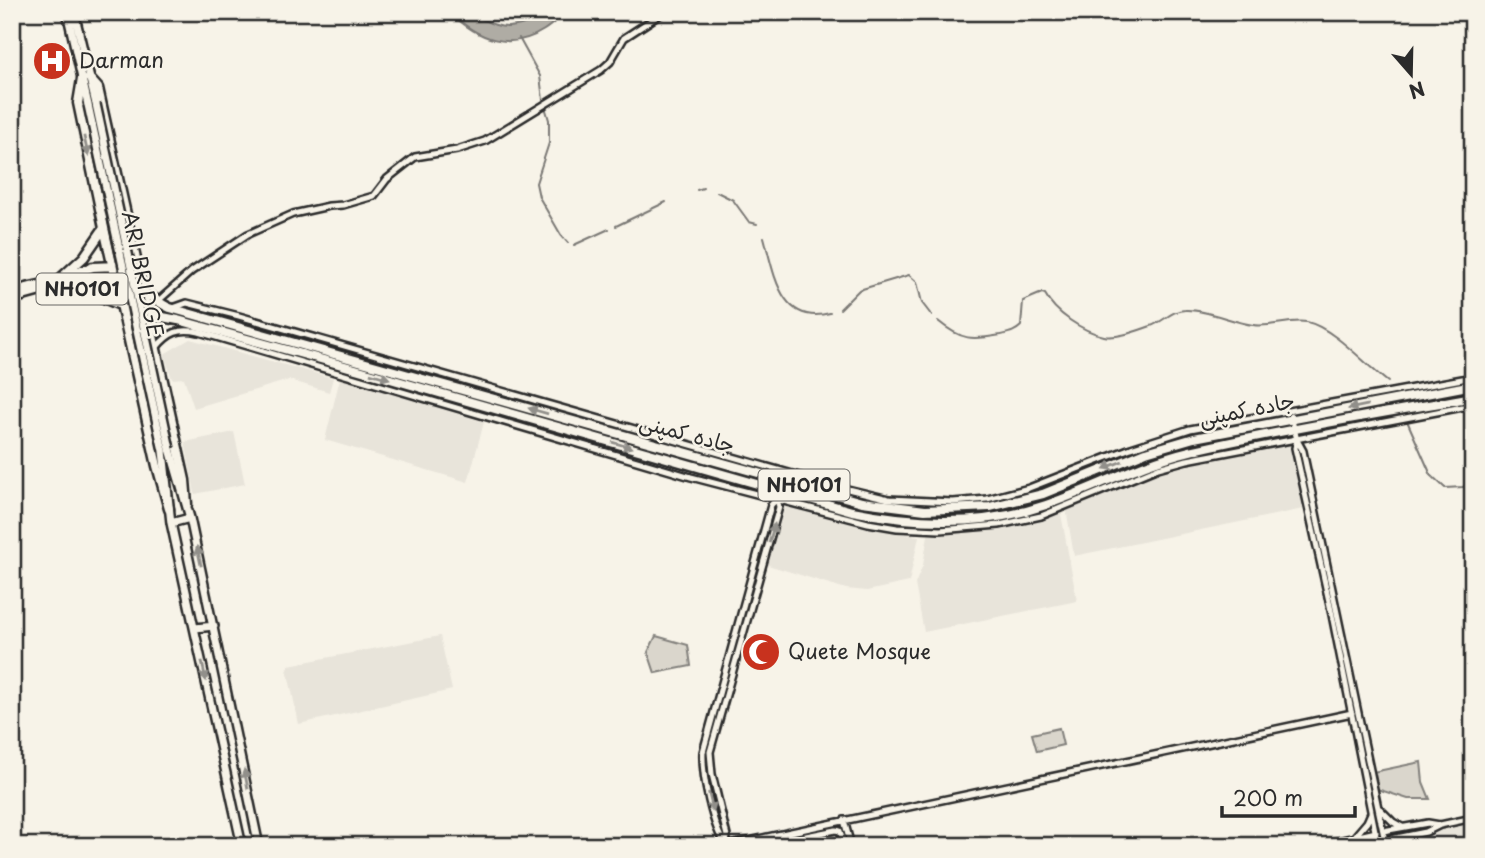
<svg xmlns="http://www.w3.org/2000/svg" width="1485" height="858" viewBox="0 0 1485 858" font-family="'Playpen Sans','Playpen Sans Arabic',sans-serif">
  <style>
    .built { fill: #e8e4da }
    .green { fill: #dad6cc; stroke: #82807c; stroke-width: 2 }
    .water { fill: #afaca4; stroke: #7a7874; stroke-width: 2 }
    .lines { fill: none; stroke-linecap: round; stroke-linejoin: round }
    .stream { stroke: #7a7874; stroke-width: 2 }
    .minor-casing { stroke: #2b2b2b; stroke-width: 10 }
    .major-casing { stroke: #2b2b2b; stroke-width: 12 }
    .highway-casing { stroke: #2b2b2b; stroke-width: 13 }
    .minor { stroke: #f7f3e8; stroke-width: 5 }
    .major { stroke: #f7f3e8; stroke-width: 7 }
    .highway { stroke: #f7f3e8; stroke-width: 8 }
    .major-bridge-casing { stroke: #2b2b2b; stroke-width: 12; stroke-linecap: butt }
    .major-bridge { stroke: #f7f3e8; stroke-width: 7 }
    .oneway { fill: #918f8a }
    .labels { text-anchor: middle; stroke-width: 5; stroke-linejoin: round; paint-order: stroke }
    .shield { fill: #f7f3e8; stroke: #686764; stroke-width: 2 }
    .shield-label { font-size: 19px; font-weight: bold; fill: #2b2b2b }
    .poi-label { font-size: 21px; fill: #2b2b2b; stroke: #f7f3e8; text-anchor: start }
    .street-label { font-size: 21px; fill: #2b2b2b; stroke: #f7f3e8 }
  </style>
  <rect width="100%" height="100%" fill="#f7f3e8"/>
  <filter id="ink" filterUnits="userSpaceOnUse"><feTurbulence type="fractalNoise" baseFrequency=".0143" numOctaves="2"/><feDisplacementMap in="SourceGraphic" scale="14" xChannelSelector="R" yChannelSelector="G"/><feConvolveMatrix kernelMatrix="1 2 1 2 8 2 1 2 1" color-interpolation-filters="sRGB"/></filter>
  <g filter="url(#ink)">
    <path class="built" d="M190 339 333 378 329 392 289 380 194 408 184 378 172 379 164 354Z
      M340 378 484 422 468 482 325 440Z
      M234 432 245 484 195 494 185 442Z
      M1290 444 1303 509 1074 556 1066 508 1150 475 1205 461Z
      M785 506 868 528 919 536 909 582 867 591 846 589 768 565Z
      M1061 514 1077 601 924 632 915 584 923 565 928 535 1017 525Z
      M440 636 452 690 299 724 287 669 289 668V665Z
      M1473 822V846H1402L1405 842 1425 833Z"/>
    <path class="green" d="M656 636 688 645 691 666 655 673 648 652Z
      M1059 728 1063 745 1037 751 1032 734Z
      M1421 762 1423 782 1430 799H1408L1377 789 1373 772Z"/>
    <path class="water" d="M450 12C455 12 462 11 467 13 482 17 492 27 508 27 533 26 543 12 566 12 559 18 552 25 544 30 510 52 477 39 450 12Z"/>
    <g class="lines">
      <path class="stream" d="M519 38 540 76 543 100 549 120V143L536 183 539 197 561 235 568 243
        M697 190 703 188
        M717 192 733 200 749 222 757 224
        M616 226 666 202
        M764 237C774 273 780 326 830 313
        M574 245 609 229
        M840 309 859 290 909 275 917 282 922 303 932 316
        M938 321C962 341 972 340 1001 335 1009 333 1015 332 1021 326L1023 301 1042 293 1045 294C1055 313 1082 331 1104 336 1117 339 1139 330 1151 326 1163 322 1172 310 1185 310 1205 309 1232 322 1253 325 1271 328 1288 319 1307 322 1332 327 1367 366 1388 382
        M1408 423 1431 475 1445 488 1463 487 1473 482"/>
      <defs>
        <path id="minor" d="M157 302 192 271 248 234 293 214 329 206 343 205 374 196 387 179 415 157 457 150 485 141 601 70 610 62 624 38 664 12
          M173 308 187 303 239 316 831 485 889 499 953 502 987 499 1029 488 1131 448 1190 429 1473 377
          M156 348C169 332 179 328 199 332L691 477 868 523 897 528 940 530 999 525 1041 516 1158 468 1187 460 1473 405
          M1291 416 1297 440 1303 451 1386 846
          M1297 440 1295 448 1332 615 1378 846
          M1380 809 1393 822 1402 827
          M844 820 851 846
          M1383 831 1428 823 1440 825
          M1355 836 1367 822 1371 813
          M725 846 1352 713
          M726 846C712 826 702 776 703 752L771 505 777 499 783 476
          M726 846 727 836 712 774 710 752 779 507 777 499
          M756 846 836 830 840 831 845 846
          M1316 846 1376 832
          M1357 846 1426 832 1440 825 1473 818"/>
        <path id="major" d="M67 12 88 105
          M74 12 96 104
          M170 449 190 518 259 846
          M163 451 171 523 242 846
          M171 523 190 518
          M195 628 214 626"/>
        <path id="highway" d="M89 78 98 88 185 480 187 504
          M104 228 157 466 169 509
          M67 276 93 267 116 266
          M62 277 84 257 104 228 78 103 82 79
          M12 292C55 279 99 272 142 292 152 296 160 304 170 308L862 502 925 510 990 507 1043 494 1146 452 1194 438 1473 385
          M12 299 59 286 82 289 137 312 178 320 331 362 852 511C916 524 982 527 1046 505 1095 488 1140 463 1190 451 1284 429 1379 414 1473 397"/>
      </defs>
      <use href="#minor" class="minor-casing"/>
      <use href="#major" class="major-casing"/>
      <use href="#highway" class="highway-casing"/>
      <use href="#minor" class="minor"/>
      <use href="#major" class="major"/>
      <use href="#highway" class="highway"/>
      <defs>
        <path id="major-bridge" d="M96 104 170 449
          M88 105 163 451"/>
      </defs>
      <use href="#major-bridge" class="major-bridge-casing"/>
      <use href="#major-bridge" class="major-bridge"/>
    </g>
    <defs><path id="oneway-solid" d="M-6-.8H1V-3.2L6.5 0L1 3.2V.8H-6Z" transform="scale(1.75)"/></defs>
    <g class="oneway">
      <use href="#oneway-solid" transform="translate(86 146) rotate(78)"/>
      <use href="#oneway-solid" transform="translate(380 376) rotate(16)"/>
      <use href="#oneway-solid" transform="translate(1358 407) rotate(169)"/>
      <use href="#oneway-solid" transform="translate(538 411) rotate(-164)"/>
      <use href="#oneway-solid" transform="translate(622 445) rotate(16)"/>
      <use href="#oneway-solid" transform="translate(1113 465) rotate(158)"/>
      <use href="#oneway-solid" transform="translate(772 533) rotate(-74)"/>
      <use href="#oneway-solid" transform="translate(199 556) rotate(-102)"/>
      <use href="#oneway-solid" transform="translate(204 671) rotate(78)"/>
      <use href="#oneway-solid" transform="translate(246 779) rotate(-101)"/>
      <use href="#oneway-solid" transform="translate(711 802) rotate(76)"/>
    </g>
  </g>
  <defs>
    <symbol id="hospital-disc" viewBox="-11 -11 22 22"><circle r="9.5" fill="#c8321e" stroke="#f7f3e8"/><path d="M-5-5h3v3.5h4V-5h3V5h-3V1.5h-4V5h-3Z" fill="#fff"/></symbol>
    <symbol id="mosque-disc" viewBox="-11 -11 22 22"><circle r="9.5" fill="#c8321e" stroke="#f7f3e8"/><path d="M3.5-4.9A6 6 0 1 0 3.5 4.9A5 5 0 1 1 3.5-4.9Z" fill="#fff"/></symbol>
  </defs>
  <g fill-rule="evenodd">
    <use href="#hospital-disc" x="30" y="39" width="44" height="44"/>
    <use href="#mosque-disc" x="739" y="630" width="44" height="44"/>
  </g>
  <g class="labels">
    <g class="shield">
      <rect x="36.5" y="273.5" width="91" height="31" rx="5"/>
      <rect x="758.5" y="469.5" width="91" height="31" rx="5"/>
    </g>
    <g class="shield-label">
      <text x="82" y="296">NH0101</text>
      <text x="804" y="492">NH0101</text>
    </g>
    <g class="poi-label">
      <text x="79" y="68">Darman</text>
      <text x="788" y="659">Quete Mosque</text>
    </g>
    <g class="street-label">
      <text transform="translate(142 274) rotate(78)" y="7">ARI BRIDGE</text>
      <text transform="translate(1247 410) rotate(-11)" y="7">جاده کمپنی</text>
      <text transform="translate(687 434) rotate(15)" y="7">جاده کمپنی</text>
    </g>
  </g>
  <rect width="1485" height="858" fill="none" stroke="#f7f3e8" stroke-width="42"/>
  <rect x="21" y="21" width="1443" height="816" fill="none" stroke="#2b2b2b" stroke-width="2.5" filter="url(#ink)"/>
  <g transform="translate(1411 74) rotate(160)" stroke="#f7f3e8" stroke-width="5" paint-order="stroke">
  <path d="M0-5L12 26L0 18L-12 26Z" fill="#2b2b2b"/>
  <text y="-10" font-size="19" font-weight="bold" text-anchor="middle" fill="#2b2b2b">N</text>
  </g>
  <path d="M1222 806v10h133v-10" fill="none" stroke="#2b2b2b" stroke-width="3.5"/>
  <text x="1233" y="806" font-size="21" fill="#2b2b2b" stroke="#f7f3e8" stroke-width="5" paint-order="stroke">200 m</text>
</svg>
